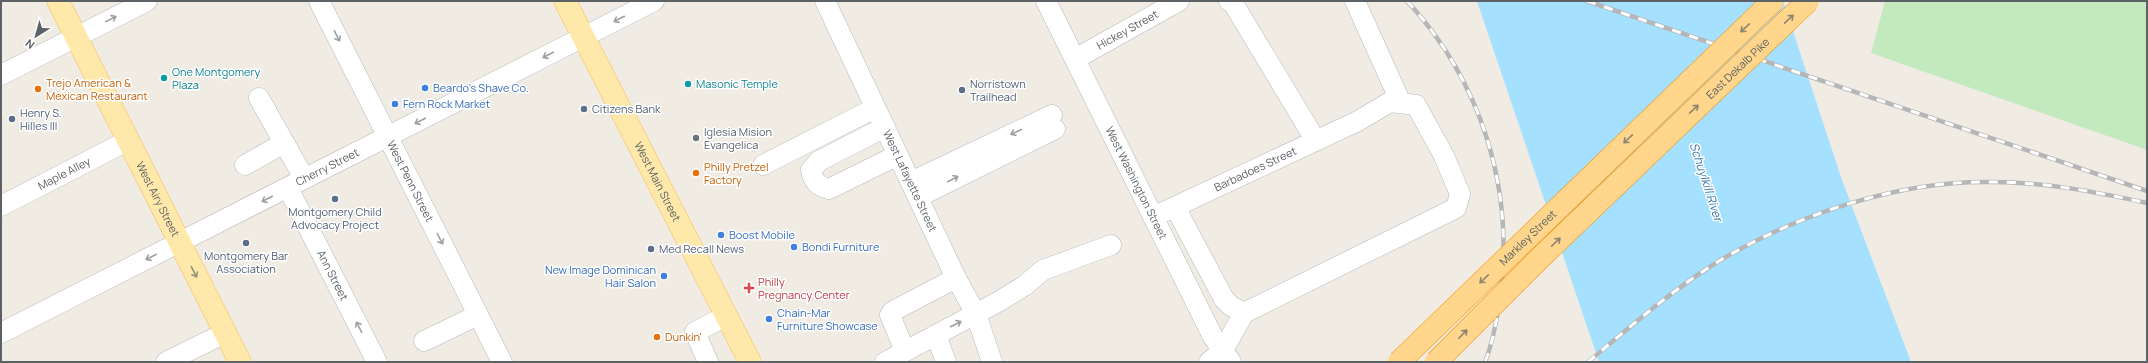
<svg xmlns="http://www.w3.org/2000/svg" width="2148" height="363" viewBox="0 0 2148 363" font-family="Manrope,sans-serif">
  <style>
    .green { fill: #c3e9bf }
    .water { fill: #a5e0ff }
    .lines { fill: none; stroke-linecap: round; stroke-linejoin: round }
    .minor-casing { stroke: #b5b8bc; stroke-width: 21 }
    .major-casing { stroke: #fbbb52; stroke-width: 23 }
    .minor { stroke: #fff; stroke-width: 20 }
    .major { stroke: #ffe9aa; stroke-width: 22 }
    .rail-casing { stroke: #b5b6b7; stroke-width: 4.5 }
    .rail { stroke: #fff; stroke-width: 3; stroke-dasharray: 9; stroke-linecap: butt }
    .highway-bridge-casing { stroke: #f49000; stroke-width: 23; stroke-linecap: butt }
    .highway-bridge { stroke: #ffd68c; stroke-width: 22 }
    .oneway { stroke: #9da0a3 }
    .oneway2 { stroke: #8d8471 }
    .oneway3 { stroke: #95917e }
    .culture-dot { fill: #0f9aa8; stroke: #fff; stroke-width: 1.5 }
    .shop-dot { fill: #3f7fe0; stroke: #fff; stroke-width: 1.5 }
    .food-dot { fill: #e8710a; stroke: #fff; stroke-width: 1.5 }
    .service-dot { fill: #5c6f8a; stroke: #fff; stroke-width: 1.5 }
    .worship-dot { fill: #6b7280; stroke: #fff; stroke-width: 1.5 }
    .health-dot { fill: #e0444e; stroke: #fff; stroke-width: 1.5 }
    .labels { text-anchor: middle; stroke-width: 3; stroke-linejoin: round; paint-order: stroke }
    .street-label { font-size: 11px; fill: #5c6166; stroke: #fff }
    .culture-label { font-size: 11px; fill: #0d838f; stroke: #fff; text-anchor: start }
    .food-label { font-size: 11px; fill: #c56008; stroke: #fff; text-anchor: start }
    .service-label { font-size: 11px; fill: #4e5e75; stroke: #fff; text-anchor: start }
    .shop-label { font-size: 11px; fill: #366cbe; stroke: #fff; text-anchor: start }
    .worship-label { font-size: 11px; fill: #5b616d; stroke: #fff; text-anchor: start }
    .health-label { font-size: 11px; fill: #be3a42; stroke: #fff; text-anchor: start }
    .water-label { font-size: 12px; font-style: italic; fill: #3577a7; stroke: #fff }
  </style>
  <rect width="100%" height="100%" fill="#f0ece4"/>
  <path class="green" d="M1885 1H2147V150L1871 53Z"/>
  <path class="water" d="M1477 1H1783L1842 180 1911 362H1599Z"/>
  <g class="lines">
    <defs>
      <g id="minor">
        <path id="s1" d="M319 1 502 362"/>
        <path id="s2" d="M825 1 956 278 976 314 992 362"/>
        <path id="s3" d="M1046 1 1213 337 1231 362"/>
        <path d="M1229 1 1233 3 1316 141"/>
        <path d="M1355 1 1401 103"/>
        <path id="s4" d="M1075 59 1179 1"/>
        <path d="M1 75 147 1"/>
        <path d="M259 98 304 178"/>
        <path d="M885 127 819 161 811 170C813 182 818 186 829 189L898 155"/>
        <path d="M245 165 284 143"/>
        <path d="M763 165 875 108"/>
        <path d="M911 182 1052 115"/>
        <path id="s5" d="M288 188 377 362"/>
        <path d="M918 197 1055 129"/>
        <path id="s6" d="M1 206 127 141"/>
        <path id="s7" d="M1153 217 1358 121 1390 102 1416 105 1444 156 1460 194 1456 208 1244 313 1231 306 1224 299 1175 207"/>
        <path id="s8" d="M1 333 654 1"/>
        <path d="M936 335 946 362"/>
        <path d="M424 341 478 315"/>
        <path d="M905 351 890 315 893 311 956 278"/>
        <path d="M166 362 225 333"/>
        <path d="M708 362 695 332 726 316"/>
        <path d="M885 362 998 302 1024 286 1043 270 1111 245"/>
        <path d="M1209 362 1223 350 1244 313"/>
      </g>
      <g id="major">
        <path id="s9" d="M58 1 240 362"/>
        <path id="s10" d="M565 1 750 362"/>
      </g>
    </defs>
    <use href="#minor" class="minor-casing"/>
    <use href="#major" class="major-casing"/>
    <use href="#minor" class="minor"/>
    <use href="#major" class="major"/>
    <defs>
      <path id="rail" d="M1407 1C1481 81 1515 189 1500 297 1497 319 1493 342 1485 362
        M1587 1 2147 191
        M1588 362C1630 327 1672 290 1719 261 1798 214 1900 180 1993 182 2045 182 2096 192 2147 203"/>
    </defs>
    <use href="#rail" class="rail-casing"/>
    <use href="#rail" class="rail"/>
    <defs>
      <g id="highway-bridge">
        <path id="s11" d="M1399 362 1773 1"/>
        <path id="s12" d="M1436 362 1540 258 1808 1"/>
      </g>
    </defs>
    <use href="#highway-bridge" class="highway-bridge-casing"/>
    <use href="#highway-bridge" class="highway-bridge"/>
  </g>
  <defs><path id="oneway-shaft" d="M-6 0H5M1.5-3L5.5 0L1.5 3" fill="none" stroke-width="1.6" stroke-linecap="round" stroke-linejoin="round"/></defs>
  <g class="oneway">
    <use href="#oneway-shaft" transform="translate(111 19) rotate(-27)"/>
    <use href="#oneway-shaft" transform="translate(619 19) rotate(153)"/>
    <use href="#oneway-shaft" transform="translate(337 36) rotate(63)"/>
    <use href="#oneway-shaft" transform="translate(548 55) rotate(153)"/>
    <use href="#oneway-shaft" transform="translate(420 121) rotate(153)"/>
    <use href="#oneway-shaft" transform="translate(1016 132) rotate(155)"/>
    <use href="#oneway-shaft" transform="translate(953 179) rotate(-27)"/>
    <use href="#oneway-shaft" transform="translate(267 199) rotate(153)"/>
    <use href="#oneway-shaft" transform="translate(440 239) rotate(63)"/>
    <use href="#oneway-shaft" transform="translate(151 257) rotate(153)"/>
    <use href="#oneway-shaft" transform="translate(956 324) rotate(-27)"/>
    <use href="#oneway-shaft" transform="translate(359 327) rotate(-117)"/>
  </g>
  <g class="oneway2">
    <use href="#oneway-shaft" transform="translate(1789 19) rotate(-44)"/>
    <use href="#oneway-shaft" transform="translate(1745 28) rotate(137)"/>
    <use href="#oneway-shaft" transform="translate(1694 109) rotate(-43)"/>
    <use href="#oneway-shaft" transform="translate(1628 139) rotate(136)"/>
    <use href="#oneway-shaft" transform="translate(1556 242) rotate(-44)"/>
    <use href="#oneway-shaft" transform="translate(1484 279) rotate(136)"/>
    <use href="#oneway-shaft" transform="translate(1463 334) rotate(-46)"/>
  </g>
  <use class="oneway3" href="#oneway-shaft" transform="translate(194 272) rotate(63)"/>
  <g class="culture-dot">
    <circle cx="164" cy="78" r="4"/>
    <circle cx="688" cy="84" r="4"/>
  </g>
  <g class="shop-dot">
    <circle cx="425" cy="88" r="4"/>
    <circle cx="395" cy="104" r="4"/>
    <circle cx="721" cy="235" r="4"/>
    <circle cx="794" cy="247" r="4"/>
    <circle cx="664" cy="276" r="4"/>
    <circle cx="769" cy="319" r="4"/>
  </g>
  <g class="food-dot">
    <circle cx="38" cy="89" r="4"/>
    <circle cx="696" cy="173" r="4"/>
    <circle cx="657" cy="337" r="4"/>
  </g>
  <g class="service-dot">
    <circle cx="962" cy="90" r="4"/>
    <circle cx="584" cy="109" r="4"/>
    <circle cx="12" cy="119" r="4"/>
    <circle cx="335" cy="199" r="4"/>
    <circle cx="246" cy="243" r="4"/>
    <circle cx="651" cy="249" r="4"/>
  </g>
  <circle class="worship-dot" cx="696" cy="138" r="4"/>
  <path class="health-dot" d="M747 282h4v4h4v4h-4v4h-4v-4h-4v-4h4z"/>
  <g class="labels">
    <g class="street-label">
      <text dy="4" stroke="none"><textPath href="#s4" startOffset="60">Hickey Street</textPath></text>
      <text dy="4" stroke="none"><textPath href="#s12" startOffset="421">East Dekalb Pike</textPath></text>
      <text dy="4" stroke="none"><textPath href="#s8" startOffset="366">Cherry Street</textPath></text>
      <text dy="4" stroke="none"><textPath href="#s7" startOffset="113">Barbadoes Street</textPath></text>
      <text dy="4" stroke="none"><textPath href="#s6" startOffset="71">Maple Alley</textPath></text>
      <text dy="4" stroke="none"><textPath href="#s2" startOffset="199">West Lafayette Street</textPath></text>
      <text dy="4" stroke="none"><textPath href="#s1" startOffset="202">West Penn Street</textPath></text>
      <text dy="4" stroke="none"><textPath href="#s10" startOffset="203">West Main Street</textPath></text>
      <text dy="4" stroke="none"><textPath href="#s3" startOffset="203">West Washington Street</textPath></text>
      <text dy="4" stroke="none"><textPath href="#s9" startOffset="222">West Airy Street</textPath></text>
      <text dy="4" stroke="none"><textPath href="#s11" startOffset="179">Markley Street</textPath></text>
      <text dy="4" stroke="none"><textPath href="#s5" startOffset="98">Ann Street</textPath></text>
    </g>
    <g class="culture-label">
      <text x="172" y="76">One Montgomery<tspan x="172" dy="13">Plaza</tspan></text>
      <text x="696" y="88">Masonic Temple</text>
    </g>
    <g class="food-label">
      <text x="46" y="87">Trejo American &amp;<tspan x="46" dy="13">Mexican Restaurant</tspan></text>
      <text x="704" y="171">Philly Pretzel<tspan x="704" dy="13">Factory</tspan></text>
      <text x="665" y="341">Dunkin'</text>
    </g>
    <g class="service-label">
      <text x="970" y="88">Norristown<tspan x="970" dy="13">Trailhead</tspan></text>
      <text x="592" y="113">Citizens Bank</text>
      <text x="20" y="117">Henry S.<tspan x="20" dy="13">Hilles III</tspan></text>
      <text x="335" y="216" text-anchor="middle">Montgomery Child<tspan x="335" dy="13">Advocacy Project</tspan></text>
      <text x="659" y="253">Med Recall News</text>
      <text x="246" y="260" text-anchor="middle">Montgomery Bar<tspan x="246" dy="13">Association</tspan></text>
    </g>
    <g class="shop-label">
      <text x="433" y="92">Beardo's Shave Co.</text>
      <text x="403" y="108">Fern Rock Market</text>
      <text x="729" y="239">Boost Mobile</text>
      <text x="802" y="251">Bondi Furniture</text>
      <text x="656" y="274" text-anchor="end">New Image Dominican<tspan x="656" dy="13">Hair Salon</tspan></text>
      <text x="777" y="317">Chain-Mar<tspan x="777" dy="13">Furniture Showcase</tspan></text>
    </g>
    <g class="worship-label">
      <text x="704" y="136">Iglesia Mision<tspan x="704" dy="13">Evangelica</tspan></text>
    </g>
    <g class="health-label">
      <text x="758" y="286">Philly<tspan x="758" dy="13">Pregnancy Center</tspan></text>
    </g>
    <g class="water-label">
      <text transform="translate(1706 182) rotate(72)" y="4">Schuylkill River</text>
    </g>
  </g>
  <rect width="2148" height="363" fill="none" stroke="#5c6166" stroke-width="4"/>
  <g transform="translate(36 36) rotate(217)" stroke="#ffffff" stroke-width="3" paint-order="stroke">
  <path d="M0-3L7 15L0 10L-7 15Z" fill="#5c6166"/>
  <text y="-6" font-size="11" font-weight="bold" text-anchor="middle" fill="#5c6166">N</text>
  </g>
</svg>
